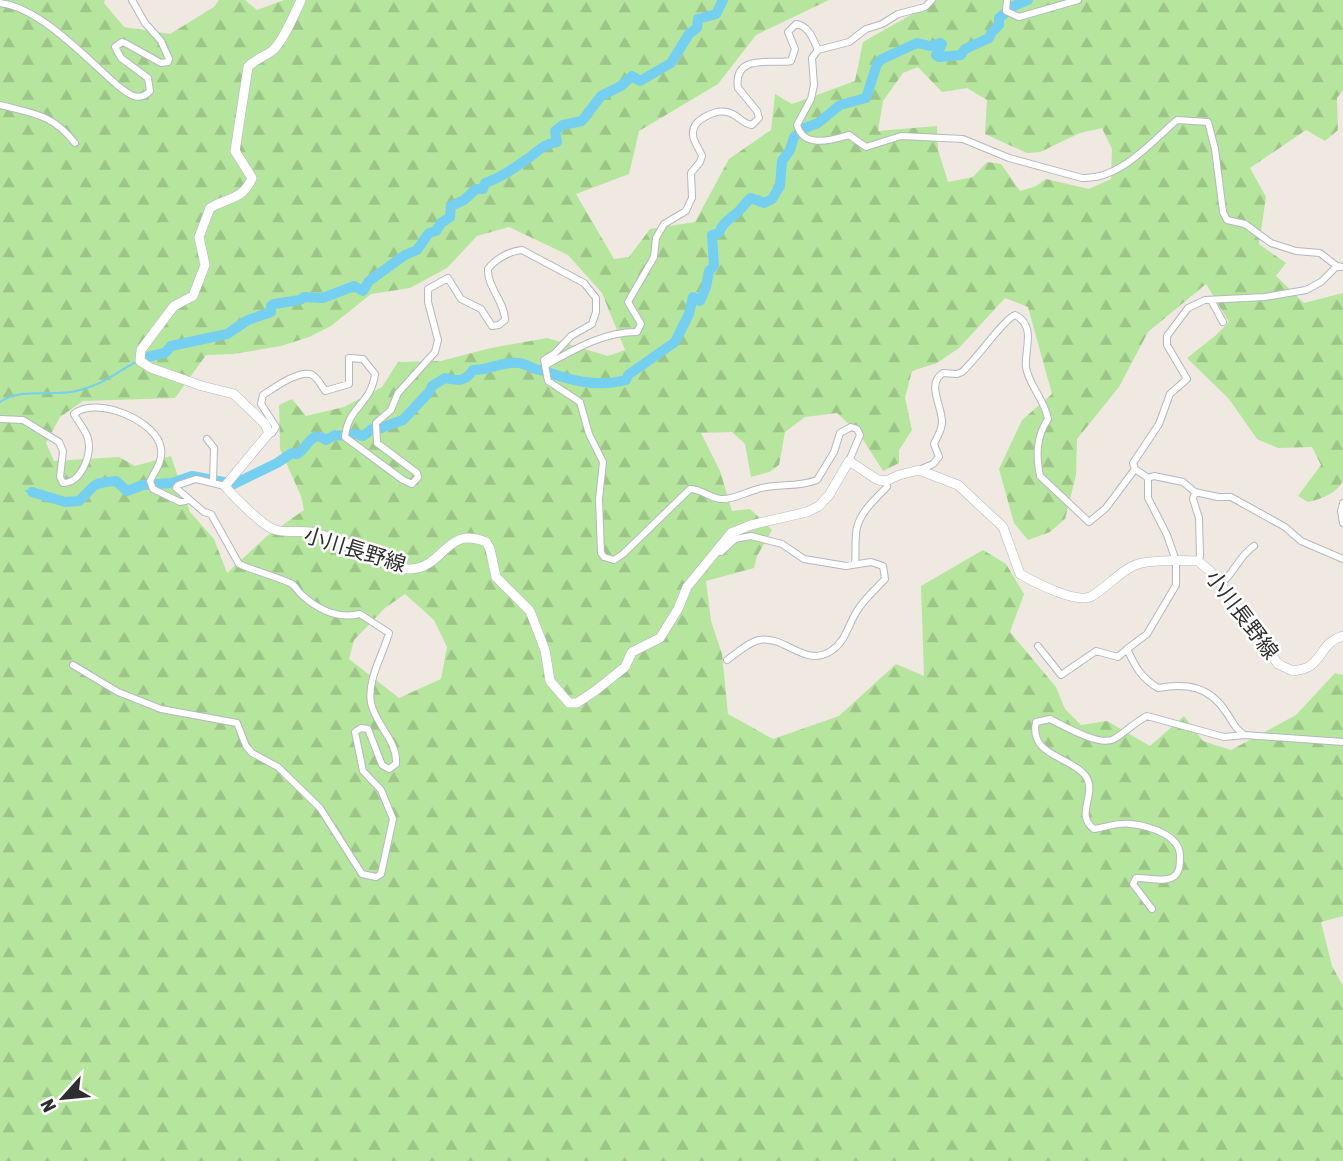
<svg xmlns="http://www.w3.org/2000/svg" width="1343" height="1161" viewBox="0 0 1343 1161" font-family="'Asap Condensed','Noto Sans JP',sans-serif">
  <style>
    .forest { fill: url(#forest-firs); fill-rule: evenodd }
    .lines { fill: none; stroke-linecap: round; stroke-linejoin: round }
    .stream { stroke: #75cff0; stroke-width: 2 }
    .river { stroke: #75cff0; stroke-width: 10 }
    .minor-casing { stroke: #b4b7c1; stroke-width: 8 }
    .secondary-casing { stroke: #b4b7c1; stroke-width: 10 }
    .minor { stroke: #fff; stroke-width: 6 }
    .secondary { stroke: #fff; stroke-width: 9 }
    .labels { text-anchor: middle; stroke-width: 5; stroke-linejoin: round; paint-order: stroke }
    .street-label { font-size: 21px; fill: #2e2e2e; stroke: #fff }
  </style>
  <defs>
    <pattern id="forest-firs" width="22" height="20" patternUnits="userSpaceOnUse" patternTransform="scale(1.75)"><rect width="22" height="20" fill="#b6e59e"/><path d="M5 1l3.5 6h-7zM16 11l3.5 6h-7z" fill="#9dc588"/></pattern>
  </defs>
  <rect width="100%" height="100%" fill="#efe9e1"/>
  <path class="forest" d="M0 0H105L104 3 124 27 170 34 214 7 219 0H245L257 10 284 0H829L756 35 718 84 639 131 629 174 576 194 614 259 629 257 650 229 695 222 729 159 771 130 775 94 792 104 855 81 863 42 937 0H1343V90L1337 98 1338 130 1325 141 1306 130 1250 168 1266 197 1259 244 1286 263 1276 276 1304 303 1343 293V481C1337 493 1321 499 1308 502L1298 496 1321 465 1312 447 1278 448 1257 439 1229 399 1187 358 1215 336 1229 322 1206 284 1148 332 1119 387 1077 439 1076 475 1065 519 1050 532 1028 540 1014 523 999 469 1022 420 1052 394 1028 307 1005 298 959 348 937 363 912 371 905 398 912 430 899 450V463L883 471 860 435 837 413 805 417 785 432 779 465 769 472 751 477 745 444 732 432 701 433 720 471 732 511 750 509 772 530 757 556 754 568 706 581 711 621 722 654 728 714 773 739 839 716 896 664 924 676 921 586 983 550 1006 564 1024 594 1010 632 1056 687 1065 709 1081 725 1107 721 1150 746 1184 716 1203 741 1231 750 1296 715 1335 673 1343 675V916L1321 922 1332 966 1343 986V1161H0ZM918 67 942 92 967 88 987 100 985 134 1027 153 1040 152 1080 133 1102 128 1112 149 1111 179 1089 189 1046 179 1036 186 1020 191 1001 164 987 162 973 177 948 182 938 150 937 126 878 131 883 101 903 73ZM509 227 568 255 602 293 625 350 608 356 547 338 491 348 441 361 398 362 382 387 344 407 306 416 292 399 279 405 280 449 301 496 304 510 267 536 227 573 214 539 190 512 171 456 135 466 119 457 54 461 46 443 60 417 83 401 175 398 206 355 234 354 281 346 309 337 331 326 371 294 410 288 447 268 477 236ZM405 594 434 620 447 647 441 679 399 698 349 659 354 640 385 608Z"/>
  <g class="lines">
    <path class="stream" d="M0 402C22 387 51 397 76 391 103 385 113 374 136 362
      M26 491 32 492"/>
    <path class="river" d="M147 357 165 353 171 346 227 334 248 320 271 312V306L274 304 300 300 304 297 323 298 354 286 363 291 369 281 405 255 417 250 429 233 436 231 441 223 450 217 451 206 464 200 476 189H483L485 183C500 178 512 170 524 161 537 153 542 144 557 142L555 131 563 125 582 121 601 96 621 86 632 76 640 81 671 63 689 34 697 28 698 19 716 14 723 0
      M32 492 65 502 79 501C96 485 90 483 116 481L127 491 143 485 172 483 192 476 234 484 277 463 292 453 297 454C309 447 311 429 326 440L335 435C345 438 347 430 363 436L372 429 381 428 403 420 430 391 432 386 445 378C458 381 465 382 473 370 489 370 503 361 519 363 528 364 533 370 541 370 569 380 596 388 626 380L628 375 675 342 689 314 693 297 700 301 706 287 709 271 714 266 712 235 719 233C723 221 731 219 739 211 743 207 746 202 751 198L764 203 772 199 780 186 782 161 790 150 794 137 805 128 818 123 840 105 866 98 877 64 882 59 917 43 930 46 940 43 942 44 936 55 939 57 961 55 965 49 989 38 991 33 999 25V18L1014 6 1028 0"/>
    <defs>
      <path id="minor" d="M1007 0 1006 11 1019 17 1078 0
        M0 3C41 8 87 59 117 85 128 94 139 103 150 91L148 78 121 58 115 47 122 42 125 43 161 63 168 62 169 59 161 41 145 23 132 0
        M818 50 849 42 866 29 882 24 898 14 925 7 932 0
        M0 105C34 114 52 114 75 143
        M1211 300 1223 322
        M546 365C575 349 603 332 637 332L641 324 628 302 654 257 656 238 664 224 686 211 689 204 692 198 691 173 700 162 702 156C700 150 693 141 693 135 691 119 716 110 727 112 738 114 742 124 752 125L759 118 757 111 738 88C733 52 774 65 791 61L795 49 788 32 796 24C809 26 813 39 818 50L812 58 814 85 811 99 797 125C804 149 831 140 849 135L866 147 901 136 963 139 1009 158 1082 178C1120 180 1150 143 1177 120L1208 122 1215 149 1223 212 1227 220 1245 224 1271 243 1296 251 1320 253 1338 267
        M0 419 23 420 59 442 63 451 60 477 63 483C81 483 92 455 88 439 86 430 78 422 74 414 96 395 158 421 161 449 163 461 155 471 150 481L153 489 180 502 189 500
        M269 433H272L276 427 261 404 263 395C274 388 297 371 310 374 316 375 322 386 325 391L349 384V358L363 359 375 374C371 405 348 406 345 437L403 480 412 484 418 477 417 473 377 443 376 423 391 410 398 393 435 352 438 340 428 302V289L448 278 461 299 481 309 492 326 499 325 505 320C505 302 487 287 488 269 495 259 510 251 522 250L584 283 596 298V312L592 324 571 336 555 353 544 360 548 381 580 402 589 434 603 462 599 499 601 553 604 557 614 560 623 554 690 489C702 489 709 498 721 499 733 500 746 492 758 489 777 483 797 488 817 480L834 452 840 433 851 427 857 429 860 435 849 461
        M207 439 214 448 213 482
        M1135 469 1148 478V498L1167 535 1176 561V585L1147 634 1127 649C1135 666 1141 678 1158 688 1187 683 1209 686 1226 712 1232 720 1234 728 1243 734
        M919 470 933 464 939 457 934 444C937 437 942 430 942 422 942 405 926 384 943 373L957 374 962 372C975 361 1005 318 1015 315 1037 326 1024 350 1026 367 1028 384 1045 400 1048 419 1036 437 1036 455 1040 476L1089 522 1106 508 1135 469 1133 463 1159 424 1170 394 1187 379 1167 345V336L1188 308 1205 300 1265 297 1306 290 1321 282 1337 266 1343 267
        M1148 478 1154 476 1183 482 1195 492 1218 497H1231L1285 527 1301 541 1343 559
        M1195 492 1193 499 1199 518 1200 556 1198 561
        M1343 503 1341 511 1343 523
        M716 552H721L735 539 751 536 782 544 804 559 846 566 871 562 883 566 885 579C876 589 864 599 857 611 848 625 846 641 831 651 805 668 785 635 759 640 747 643 737 653 727 660
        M855 564C856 554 855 545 856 535 856 516 874 500 887 487L886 481
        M1221 584C1234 573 1239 556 1254 546
        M1038 646 1061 675 1096 651 1118 657 1127 649
        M73 665 118 692 161 709 237 723 246 746 252 753 278 767 320 808 362 874 376 877 381 874 393 819 381 790 363 771 355 732 361 728 368 729 382 765 389 769 396 764C398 741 375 724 371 703 367 679 383 655 389 633L360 614C339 619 319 610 303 596 299 593 296 587 292 584 279 577 254 571 239 564L211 514 204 512 176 488 178 485 196 479 225 486
        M1152 909 1133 884 1136 878C1146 877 1164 883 1173 877 1180 873 1180 864 1180 857 1181 835 1149 826 1131 824 1120 822 1105 827 1094 829 1073 814 1100 792 1084 774 1068 756 1029 755 1036 722L1050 719C1064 726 1100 747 1114 739 1126 732 1135 722 1147 716L1224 737 1245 735 1343 742"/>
      <path id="secondary" d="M301 0C295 13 283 42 272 51 264 57 255 59 248 67L235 151 252 178C243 200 228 197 210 208L199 237 205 265 193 296 174 306 164 319 141 350 140 361 151 368 202 386 234 394 265 424 269 433 225 486C233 496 262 525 273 529 284 534 298 530 310 532 320 534 331 538 341 541 361 548 390 570 411 569 445 567 446 525 486 542L490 549 496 577 530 611 545 650 550 681 569 703H577L595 691 625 667 632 652 660 638 678 609 687 587 731 533 751 525 807 512 819 506 829 495 849 461 878 480 886 481 899 475 919 470 958 485 1003 527 1020 574C1034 582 1078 605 1092 596 1108 587 1120 570 1138 564 1152 560 1182 560 1198 561L1210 571 1221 585 1278 664 1293 671C1298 670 1306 669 1310 666 1323 657 1324 641 1343 636"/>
    </defs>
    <use href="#minor" class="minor-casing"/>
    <use href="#secondary" class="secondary-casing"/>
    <use href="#minor" class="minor"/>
    <use href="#secondary" class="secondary"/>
  </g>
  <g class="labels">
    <g class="street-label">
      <text transform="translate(355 550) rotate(17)" y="7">小川長野線</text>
      <text transform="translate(1242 615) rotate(53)" y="7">小川長野線</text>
    </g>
  </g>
  <g transform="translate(63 1098) rotate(243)" stroke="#ffffff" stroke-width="5" paint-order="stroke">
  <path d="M0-5L12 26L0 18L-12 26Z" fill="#2e2e2e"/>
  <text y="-10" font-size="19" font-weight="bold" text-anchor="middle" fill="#2e2e2e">N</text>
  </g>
</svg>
